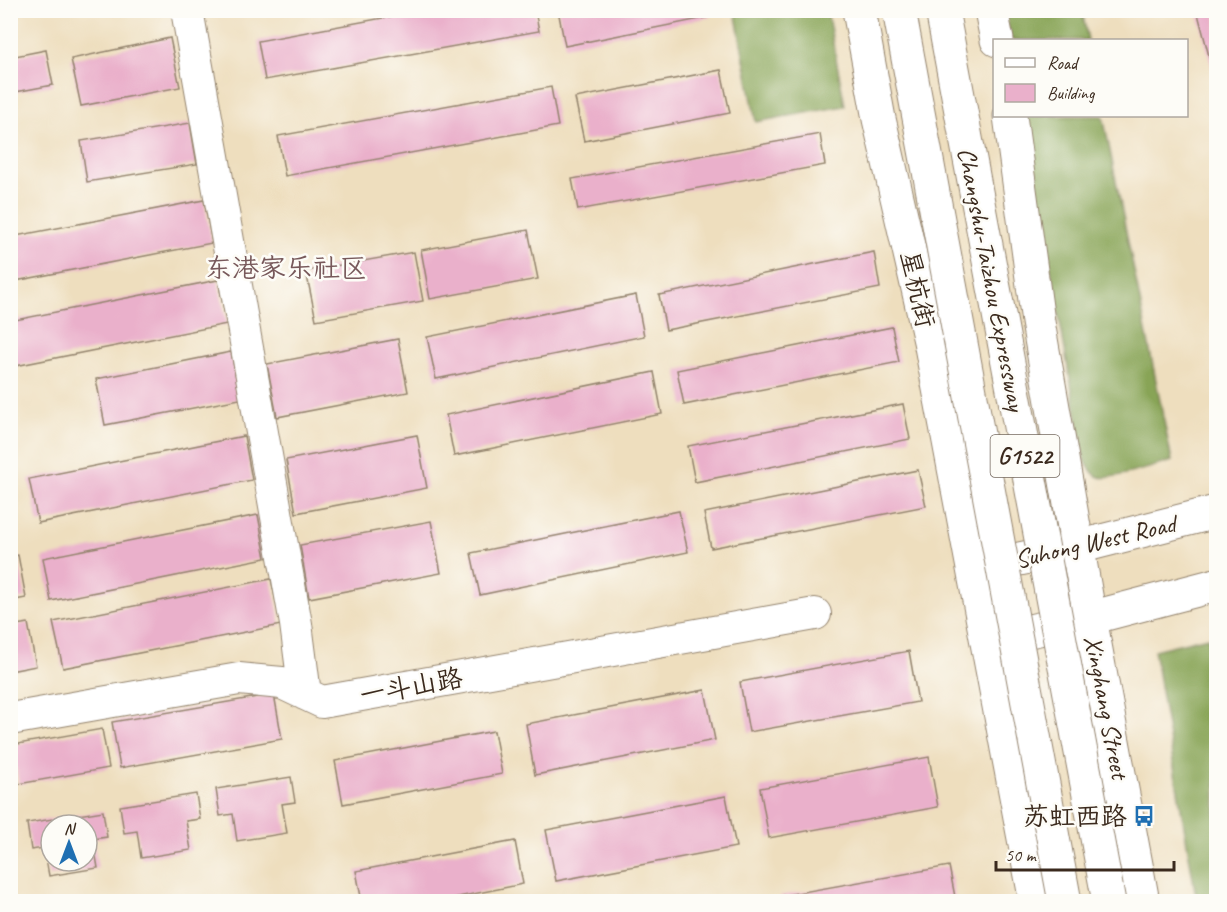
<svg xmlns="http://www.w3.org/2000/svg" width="1227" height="912" viewBox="0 0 1227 912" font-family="Caveat,'LXGW WenKai TC',sans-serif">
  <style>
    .forest { fill: #88a456; stroke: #62673a; stroke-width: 1.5 }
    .building { fill: #eab0cb; fill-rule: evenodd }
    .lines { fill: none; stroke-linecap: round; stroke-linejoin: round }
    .minor-casing { stroke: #94846e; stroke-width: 34 }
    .major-casing { stroke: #94846e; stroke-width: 35 }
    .minor { stroke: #fff; stroke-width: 32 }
    .major { stroke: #fff; stroke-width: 33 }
    .highway-bridge-casing { stroke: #94846e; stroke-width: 35; stroke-linecap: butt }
    .highway-bridge { stroke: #fff; stroke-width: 33 }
    .labels { text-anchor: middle; stroke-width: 5; stroke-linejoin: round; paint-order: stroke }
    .shield { fill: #fdfcf7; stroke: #75695f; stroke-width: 1.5 }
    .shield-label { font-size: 24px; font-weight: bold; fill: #3b2a1e }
    .street-label { font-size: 26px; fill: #3b2a1e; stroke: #fdfcf7 }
    .poi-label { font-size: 26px; fill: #3b2a1e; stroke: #fdfcf7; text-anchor: end }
    .neighbourhood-label { font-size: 27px; fill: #78595b; stroke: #fdfcf7 }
  </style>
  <rect width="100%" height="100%" fill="#fdfcf7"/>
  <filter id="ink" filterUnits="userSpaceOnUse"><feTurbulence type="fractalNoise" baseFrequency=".0167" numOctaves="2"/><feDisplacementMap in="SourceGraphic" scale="12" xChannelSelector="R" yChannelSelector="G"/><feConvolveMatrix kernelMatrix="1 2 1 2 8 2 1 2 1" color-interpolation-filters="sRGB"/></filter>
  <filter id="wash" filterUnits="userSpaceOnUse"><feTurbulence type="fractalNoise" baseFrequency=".008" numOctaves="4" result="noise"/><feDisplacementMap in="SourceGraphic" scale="24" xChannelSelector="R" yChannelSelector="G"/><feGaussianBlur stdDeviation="1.35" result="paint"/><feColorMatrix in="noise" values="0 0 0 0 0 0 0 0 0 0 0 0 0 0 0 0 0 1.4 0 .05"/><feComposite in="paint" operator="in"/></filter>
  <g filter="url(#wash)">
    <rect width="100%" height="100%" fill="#eedebe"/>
    <path class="forest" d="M735 11H827L845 106 756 122Z
      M1005 11H1082L1088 40H1011Z
      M1024 116H1103L1172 461C1158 465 1111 481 1099 477 1091 474 1088 465 1084 459Z
      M1208 637 1216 684V901L1197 902 1154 650Z"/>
    <g id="blocks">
      <path class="building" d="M426 10H535L539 31 265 80 258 41Z
        M558 10H709L710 17 565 46Z
        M1197 10H1216V83Z
        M170 38 180 87 81 106 71 59Z
        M46 50 53 85 10 93V57Z
        M721 70 730 113 584 141 575 98Z
        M551 87 558 126 285 176 278 136Z
        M190 123 197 164 87 182 81 141Z
        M820 134 825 165 578 210 572 179Z
        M204 200 212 243 10 282V237Z
        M528 230 538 279 430 299 421 250Z
        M414 252 423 301 316 320 306 271Z
        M874 252 880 288 666 330 659 295Z
        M218 280 227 324 10 367V321Z
        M636 295 644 336 436 379 427 337Z
        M892 327 899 362 684 405 677 370Z
        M398 339 408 392 277 417 267 364Z
        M231 352 240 399 105 425 96 379Z
        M654 372 662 414 454 456 446 415Z
        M903 404 910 439 695 482 688 446Z
        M417 435 427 488 296 513 286 460Z
        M244 436 252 480 38 523 29 479Z
        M918 470 926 506 711 548 704 513Z
        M679 511 688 552 480 595 471 553Z
        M258 515 266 558 51 601 43 558Z
        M431 521 441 573 309 598 300 545Z
        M18 555 26 598 10 601V556Z
        M271 579 281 625 63 668 53 622Z
        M28 623 36 666 10 671V626Z
        M909 651 918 702 749 732 740 682Z
        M705 690 715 740 535 775 526 724Z
        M274 694 282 739 120 768 112 722Z
        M102 729 109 768 19 784 12 745Z
        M494 731 502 774 343 804 335 761Z
        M929 757 938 807 769 838 760 788Z
        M291 777 295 802 282 804 287 833 237 841 233 814 220 816 216 789Z
        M196 794 200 819 186 821 191 850 141 858 137 831 124 833 120 806Z
        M726 796 736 847 556 881 546 830Z
        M103 811 107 837 93 839 98 868 49 876 44 848 31 850 27 823ZM51 825H87V861H51Z
        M515 841 523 884 433 902H362L356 871Z
        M949 866 956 902H781L780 896Z
        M310 897 311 902H294V900Z"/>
    </g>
  </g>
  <g filter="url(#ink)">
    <use href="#blocks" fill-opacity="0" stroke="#94846e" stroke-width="1.5"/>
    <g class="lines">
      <defs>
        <path id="minor" d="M187 10 296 624 305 694
          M10 719 239 679 282 683 322 702 815 614"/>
        <path id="major" d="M859 10 879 119 930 341 1036 902
          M991 10 997 40
          M1010 116 1038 322 1090 618 1143 902
          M975 568 1078 547 1216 512
          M988 640 1090 618 1216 585"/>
      </defs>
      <use href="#minor" class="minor-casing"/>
      <use href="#major" class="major-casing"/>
      <use href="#minor" class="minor"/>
      <use href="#major" class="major"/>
      <defs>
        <path id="highway-bridge" d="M899 10 1065 902
          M942 10 1109 902"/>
      </defs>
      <use href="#highway-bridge" class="highway-bridge-casing"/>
      <use href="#highway-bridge" class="highway-bridge"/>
    </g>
  </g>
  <defs>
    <symbol id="bus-bare" viewBox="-9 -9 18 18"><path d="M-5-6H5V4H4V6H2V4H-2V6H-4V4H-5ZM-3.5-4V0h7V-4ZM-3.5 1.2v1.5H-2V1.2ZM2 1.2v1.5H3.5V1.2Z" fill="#1f6fb2" stroke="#fdfcf7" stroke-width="2.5" paint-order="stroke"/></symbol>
  </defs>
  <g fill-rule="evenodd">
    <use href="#bus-bare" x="1129" y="801" width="30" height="30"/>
  </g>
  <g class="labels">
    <rect class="shield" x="990.5" y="435" width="69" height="42" rx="4.5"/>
    <g class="shield-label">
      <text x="1025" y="464">G1522</text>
    </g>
    <g class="street-label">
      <text transform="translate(992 279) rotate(79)" y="9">Changshu-Taizhou Expressway</text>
      <text transform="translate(918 289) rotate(77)" y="9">星杭街</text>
      <text transform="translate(1095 541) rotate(-13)" y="9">Suhong West Road</text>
      <text transform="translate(411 686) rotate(-10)" y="9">一斗山路</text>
      <text transform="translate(1107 707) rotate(79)" y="9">Xinghang Street</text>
    </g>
    <g class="poi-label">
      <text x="1127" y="825">苏虹西路</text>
    </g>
    <g class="neighbourhood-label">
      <text x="286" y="277">东港家乐社区</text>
    </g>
  </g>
  <rect width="1227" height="912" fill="none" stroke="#fdfcf7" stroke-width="36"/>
  <rect x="993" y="39" width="195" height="78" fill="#fdfcf7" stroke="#afa8a0" stroke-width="1.5"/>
  <rect x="1005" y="58" width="30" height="9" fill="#ffffff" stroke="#afa8a0" stroke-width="1.5"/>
  <text x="1047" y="69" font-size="18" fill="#3b2a1e">Road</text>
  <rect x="1005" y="84" width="30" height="18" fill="#eab0cb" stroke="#afa8a0" stroke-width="1.5"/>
  <text x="1047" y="99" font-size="18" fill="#3b2a1e">Building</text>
  <g transform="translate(69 843)"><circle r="28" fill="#fdfcf7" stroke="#afa8a0" stroke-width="1.5"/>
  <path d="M0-4.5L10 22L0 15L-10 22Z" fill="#1f6fb2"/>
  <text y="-9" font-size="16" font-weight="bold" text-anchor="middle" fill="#3b2a1e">N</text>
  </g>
  <path d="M996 861v9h178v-9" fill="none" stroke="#3b2a1e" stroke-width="3"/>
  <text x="1005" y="861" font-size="18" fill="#3b2a1e" stroke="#fdfcf7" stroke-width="4.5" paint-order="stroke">50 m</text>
</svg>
